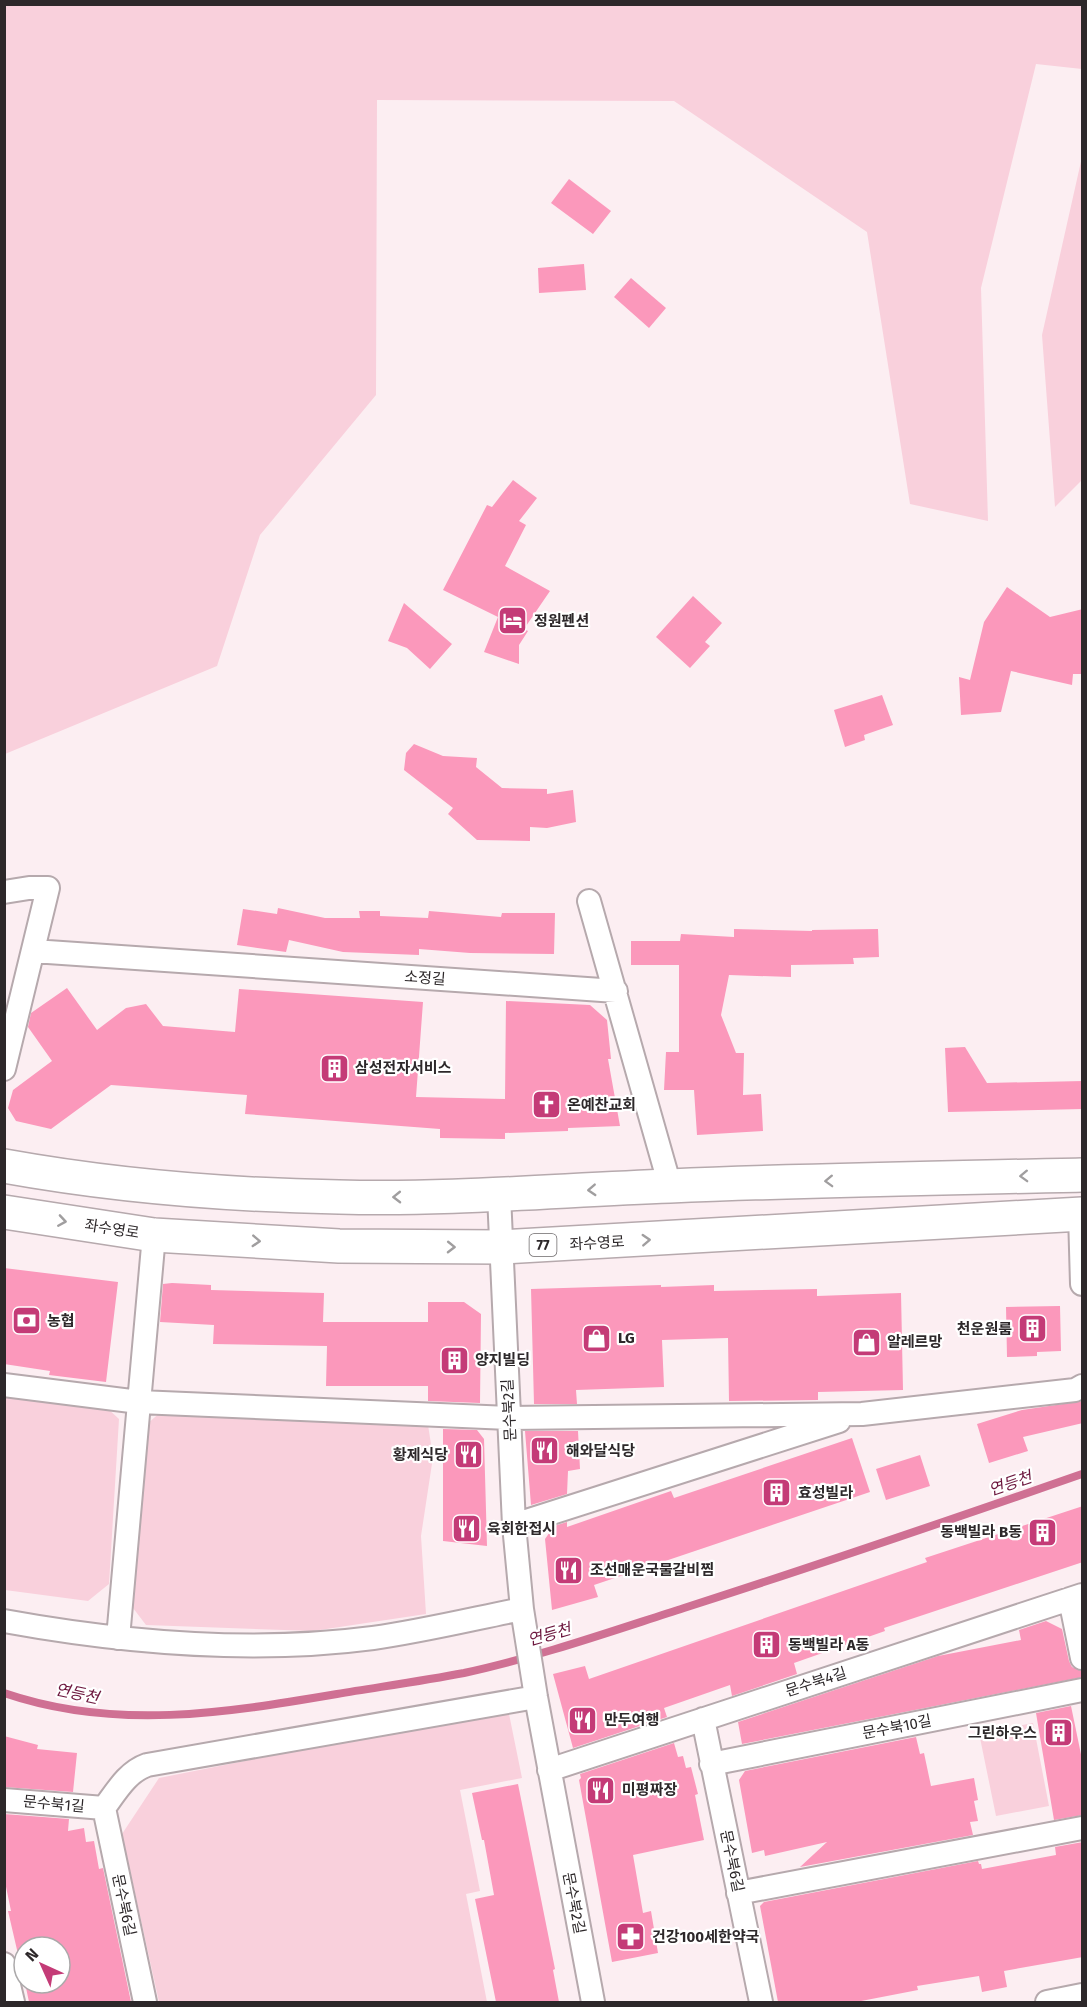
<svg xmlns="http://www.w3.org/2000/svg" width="1087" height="2007" viewBox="0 0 1087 2007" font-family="'Fira Sans','Noto Sans KR',sans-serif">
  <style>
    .green { fill: #f9d0dc }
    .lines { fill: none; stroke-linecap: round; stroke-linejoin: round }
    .stream { stroke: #cf7093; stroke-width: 8 }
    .building { fill: #fb98bb }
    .street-casing { stroke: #b6a9ad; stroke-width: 26 }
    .primary-casing { stroke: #b6a9ad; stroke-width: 36 }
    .street { stroke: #fff; stroke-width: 22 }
    .primary { stroke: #fff; stroke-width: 33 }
    .oneway { stroke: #a09e9f }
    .labels { text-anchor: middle; stroke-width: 4.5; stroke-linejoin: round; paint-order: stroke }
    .shield { fill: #fff; stroke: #6c686a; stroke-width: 1.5 }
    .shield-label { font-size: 14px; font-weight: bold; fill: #2d282a }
    .poi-label { font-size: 15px; font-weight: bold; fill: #2d282a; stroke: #fff; text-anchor: start }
    .street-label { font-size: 15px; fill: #2d282a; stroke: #fff }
    .water-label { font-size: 16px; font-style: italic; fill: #6c163d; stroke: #fff }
  </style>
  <rect width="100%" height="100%" fill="#fceef2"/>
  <path class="green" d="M5 4 1082 5V69L1036 64 981 288 988 521 910 504 867 232 674 101 377 100 376 395 260 535 217 666 5 754Z
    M1082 157V480L1055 507 1042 335Z
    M5 1394 105 1406 119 1419 109 1584 88 1601 5 1590Z
    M163 1410 428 1425 433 1457 421 1536 426 1614 313 1631 146 1625 133 1608 146 1425Z
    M508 1709 522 1778 460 1790 480 1891 466 1894 487 2002H159L122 1834 159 1778Z
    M1033 1723 1049 1806 996 1816 979 1733Z"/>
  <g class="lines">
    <path class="stream" d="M4 1693C115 1731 225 1713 337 1694 379 1687 422 1681 464 1673 538 1657 612 1631 684 1608 818 1565 950 1520 1082 1474"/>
  </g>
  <path class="building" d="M569 179 611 211 593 234 551 203Z
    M584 264 586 290 539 293 538 268Z
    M631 278 666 308 649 328 614 297Z
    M513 480 537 498 519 521 526 525 505 566 550 591 524 629 528 631 519 645V664L484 652 498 617 443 590 487 505 492 507Z
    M1007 587 1050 617 1083 609V674H1073L1072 685 1011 671 1001 712 961 715 959 677 970 680 984 622Z
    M693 596 722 623 705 642 710 646 690 668 656 637Z
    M404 603 452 644 430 669 407 648 388 641Z
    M882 695 893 725 864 735 865 740 845 747 834 710Z
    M414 744 443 756 477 758 476 767 502 788 547 789V794L573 790 576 822 547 828 530 827V841L477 840 448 814 453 808 404 770 406 753Z
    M278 908 325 918H360L359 911H380V916L428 918 429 911 501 917 502 913H555L554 954 470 953 419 949V955L343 952 289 940 286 952 237 945 243 909 277 914Z
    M734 929 812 931V930L878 929 879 957 853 958 854 964 791 965V977L729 975 721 1015 736 1053H744L743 1095 761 1094 763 1131 697 1135 694 1090H664L666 1052H679V965H631V941H680L681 934 734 937Z
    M67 988 97 1030 126 1008 146 1004 163 1026 235 1032 239 989 423 1002 416 1097 505 1099 506 1001 590 1005 607 1020 611 1059H608L620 1126 568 1128V1131L505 1133V1139L440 1138V1129L245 1114 247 1095 111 1085 51 1129 16 1121 8 1108 13 1090 52 1061 28 1027 31 1013Z
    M965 1047 987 1083 1083 1081V1109L948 1112 945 1048Z
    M4 1268 118 1282 106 1382 49 1375 50 1371 4 1364Z
    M172 1283 211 1285V1290L324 1293 323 1322H428V1302H464L481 1314 480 1403 428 1401V1386H326L327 1346 213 1344 214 1325 160 1322 163 1284Z
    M661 1285V1287L714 1285V1291L817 1289V1296L901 1293 903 1390 818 1392V1400L729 1401 728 1338 662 1340 664 1387 576 1390 577 1404H534L531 1289Z
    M1060 1306 1061 1351 1037 1352V1356L1007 1357 1006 1307Z
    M1083 1401V1423L1023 1437 1028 1451 989 1463 977 1424 1022 1410Z
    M443 1429 477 1430 484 1439 487 1546 443 1541Z
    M525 1431H578L580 1469 568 1471 567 1494 531 1505Z
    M852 1438 870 1492 594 1585 598 1597 552 1610 545 1539 554 1526 567 1522V1527L671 1491 674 1498Z
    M920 1455 930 1486 886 1500 876 1469Z
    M1083 1506V1562L884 1628 885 1631 794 1663 797 1674 732 1696 730 1685 664 1708 667 1717 573 1748 553 1674 585 1666 589 1679 927 1562 925 1558Z
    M1046 1621 1062 1629 1069 1661 1072 1667 1083 1671V1677L742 1744 738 1722 938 1656 1021 1640 1019 1630Z
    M1071 1706 1083 1764V1815L1054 1820 1036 1713Z
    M4 1736 38 1745 37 1749 77 1753 73 1792 4 1787Z
    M916 1737 920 1754 924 1753 931 1786 974 1778 978 1800 974 1801 978 1821 970 1822 973 1835 800 1867 827 1842 765 1856 764 1850 752 1853 739 1780 745 1771Z
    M674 1743 678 1757 683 1756 686 1768 691 1767 698 1794 695 1795 704 1840 633 1855 643 1913 651 1911 658 1953 612 1962 579 1780 581 1778 580 1774Z
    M518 1784 555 1969 553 1970 559 2002H496L475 1899 494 1895 484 1840H482L472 1793Z
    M4 1814 69 1819 68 1831 84 1828 86 1842 94 1841 99 1869 103 1868 131 2002H29L25 1983H60V1947H24V1980L8 1911H11L4 1877Z
    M1083 1842V1957L1004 1971 1007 1987 982 1992 979 1976 917 1986 918 1990 856 2002H778L760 1906 764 1902 978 1861 979 1864H981L982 1869 1056 1855 1055 1847Z"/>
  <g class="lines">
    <defs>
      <path id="street" d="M4 892 29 888H48L4 1069
        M589 901 670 1186
        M33 951 616 991
        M499 1195 514 1525 522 1609 536 1697 593 2002
        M1080 1214 1082 1284
        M4 1385 139 1402 509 1418 862 1414 1075 1390 1082 1386
        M514 1525 839 1421
        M1070 1599 1082 1658
        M4 1621C125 1643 251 1654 373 1638 423 1631 472 1619 522 1609
        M118 1638 154 1235
        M703 1719 761 2002
        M711 1764 1082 1690
        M549 1770 1082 1595
        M4 1800 104 1808
        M104 1808C116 1792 127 1772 147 1765L536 1697
        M104 1808 145 2002
        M738 1893 1082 1828
        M4 1964 13 2002
        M1047 2002 1082 1995"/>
      <path id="primary" d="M4 1166C115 1186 227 1195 339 1197 450 1200 560 1190 670 1186 807 1180 945 1178 1082 1175
        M4 1212 154 1235 339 1246 501 1247 1082 1214"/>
    </defs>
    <use href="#street" class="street-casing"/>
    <use href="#primary" class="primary-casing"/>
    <use href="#street" class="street"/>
    <use href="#primary" class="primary"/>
  </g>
  <defs><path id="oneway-chevron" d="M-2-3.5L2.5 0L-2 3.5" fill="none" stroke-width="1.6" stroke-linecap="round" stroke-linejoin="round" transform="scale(1.5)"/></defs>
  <g class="oneway">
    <use href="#oneway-chevron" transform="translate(1024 1176) rotate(178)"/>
    <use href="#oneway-chevron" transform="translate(829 1181) rotate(178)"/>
    <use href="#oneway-chevron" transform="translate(592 1190) rotate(177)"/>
    <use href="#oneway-chevron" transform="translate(397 1197) rotate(179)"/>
    <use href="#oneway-chevron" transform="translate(62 1221) rotate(9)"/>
    <use href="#oneway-chevron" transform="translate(646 1240) rotate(-3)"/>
    <use href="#oneway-chevron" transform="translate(256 1241) rotate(3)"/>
    <use href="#oneway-chevron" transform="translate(451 1247) rotate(1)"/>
  </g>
  <defs>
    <symbol id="hotel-square" viewBox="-11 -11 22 22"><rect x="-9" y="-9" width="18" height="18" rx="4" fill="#c43b77" stroke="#fff"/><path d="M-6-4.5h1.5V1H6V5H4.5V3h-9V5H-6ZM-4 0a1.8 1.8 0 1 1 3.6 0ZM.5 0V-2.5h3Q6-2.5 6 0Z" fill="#fff"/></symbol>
    <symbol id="building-square" viewBox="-11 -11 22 22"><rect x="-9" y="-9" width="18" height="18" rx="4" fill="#c43b77" stroke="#fff"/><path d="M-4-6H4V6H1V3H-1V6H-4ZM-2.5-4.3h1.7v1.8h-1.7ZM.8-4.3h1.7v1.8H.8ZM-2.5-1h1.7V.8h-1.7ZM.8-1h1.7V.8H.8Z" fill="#fff"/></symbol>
    <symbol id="church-square" viewBox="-11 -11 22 22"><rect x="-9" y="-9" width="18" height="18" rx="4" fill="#c43b77" stroke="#fff"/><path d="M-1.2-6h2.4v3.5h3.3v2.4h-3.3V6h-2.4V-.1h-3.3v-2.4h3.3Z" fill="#fff"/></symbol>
    <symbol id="bank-square" viewBox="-11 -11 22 22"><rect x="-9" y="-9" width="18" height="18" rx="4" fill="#c43b77" stroke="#fff"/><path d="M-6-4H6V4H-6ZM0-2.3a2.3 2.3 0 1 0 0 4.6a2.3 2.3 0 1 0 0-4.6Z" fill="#fff"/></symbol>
    <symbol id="shop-square" viewBox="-11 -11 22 22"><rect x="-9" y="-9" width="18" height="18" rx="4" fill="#c43b77" stroke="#fff"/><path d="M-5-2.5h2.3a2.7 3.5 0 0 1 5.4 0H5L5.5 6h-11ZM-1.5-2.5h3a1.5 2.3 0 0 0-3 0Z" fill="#fff"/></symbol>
    <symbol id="restaurant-square" viewBox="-11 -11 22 22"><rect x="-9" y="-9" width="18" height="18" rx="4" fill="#c43b77" stroke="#fff"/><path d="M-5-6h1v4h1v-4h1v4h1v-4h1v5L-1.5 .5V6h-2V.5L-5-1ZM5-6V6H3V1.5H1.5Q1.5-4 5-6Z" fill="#fff"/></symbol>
    <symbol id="pharmacy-square" viewBox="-11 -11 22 22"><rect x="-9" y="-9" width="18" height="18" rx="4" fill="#c43b77" stroke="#fff"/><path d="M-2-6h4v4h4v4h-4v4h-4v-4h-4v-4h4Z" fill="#fff"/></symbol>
  </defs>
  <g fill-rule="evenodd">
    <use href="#hotel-square" x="496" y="604" width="33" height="33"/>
    <use href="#building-square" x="318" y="1052" width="33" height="33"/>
    <use href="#church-square" x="530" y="1088" width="33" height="33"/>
    <use href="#bank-square" x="10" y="1304" width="33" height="33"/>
    <use href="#building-square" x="1016" y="1312" width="33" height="33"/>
    <use href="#shop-square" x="580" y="1322" width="33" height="33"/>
    <use href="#shop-square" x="850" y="1326" width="33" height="33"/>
    <use href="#building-square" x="438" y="1344" width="33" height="33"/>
    <use href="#restaurant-square" x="528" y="1434" width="33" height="33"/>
    <use href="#restaurant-square" x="452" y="1438" width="33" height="33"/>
    <use href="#building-square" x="760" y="1476" width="33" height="33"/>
    <use href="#restaurant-square" x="450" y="1512" width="33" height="33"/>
    <use href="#building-square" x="1026" y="1516" width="33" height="33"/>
    <use href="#restaurant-square" x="552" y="1554" width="33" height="33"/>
    <use href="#building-square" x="750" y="1628" width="33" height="33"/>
    <use href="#restaurant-square" x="566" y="1704" width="33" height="33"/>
    <use href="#building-square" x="1042" y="1716" width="33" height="33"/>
    <use href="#restaurant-square" x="584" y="1774" width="33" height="33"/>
    <use href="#pharmacy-square" x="614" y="1920" width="33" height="33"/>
  </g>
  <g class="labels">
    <rect class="shield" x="529.5" y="1234" width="27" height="22" rx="4.5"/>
    <g class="shield-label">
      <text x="543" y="1250">77</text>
    </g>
    <g class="poi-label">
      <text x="534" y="626">정원펜션</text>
      <text x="355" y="1073">삼성전자서비스</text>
      <text x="567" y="1110">온예찬교회</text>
      <text x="47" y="1326">농협</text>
      <text x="1012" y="1334" text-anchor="end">천운원룸</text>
      <text x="618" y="1343">LG</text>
      <text x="887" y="1347">알레르망</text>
      <text x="475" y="1365">양지빌딩</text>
      <text x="566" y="1456">해와달식당</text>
      <text x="448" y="1460" text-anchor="end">황제식당</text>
      <text x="798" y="1498">효성빌라</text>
      <text x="487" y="1534">육회한접시</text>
      <text x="1022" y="1537" text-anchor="end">동백빌라 B동</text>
      <text x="590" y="1575">조선매운국물갈비찜</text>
      <text x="788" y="1650">동백빌라 A동</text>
      <text x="604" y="1725">만두여행</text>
      <text x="1037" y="1738" text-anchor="end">그린하우스</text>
      <text x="622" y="1795">미평짜장</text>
      <text x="652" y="1942">건강100세한약국</text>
    </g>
    <g class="street-label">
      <text transform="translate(425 978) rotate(4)" y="5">소정길</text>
      <text transform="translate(112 1229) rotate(9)" y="5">좌수영로</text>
      <text transform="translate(597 1243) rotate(-3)" y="5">좌수영로</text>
      <text transform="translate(509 1410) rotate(-93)" y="5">문수북2길</text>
      <text transform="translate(816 1682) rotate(-18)" y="5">문수북4길</text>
      <text transform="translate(897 1727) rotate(-11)" y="5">문수북10길</text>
      <text transform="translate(54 1804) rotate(5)" y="5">문수북1길</text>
      <text transform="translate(732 1861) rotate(78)" y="5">문수북6길</text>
      <text transform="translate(574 1903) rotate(79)" y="5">문수북2길</text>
      <text transform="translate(124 1905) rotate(78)" y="5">문수북6길</text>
    </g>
    <g class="water-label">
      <text transform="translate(1010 1483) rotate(-19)" y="6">연등천</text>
      <text transform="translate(549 1634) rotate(-16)" y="6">연등천</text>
      <text transform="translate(77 1693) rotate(12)" y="6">연등천</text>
    </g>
  </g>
  <rect width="1087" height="2007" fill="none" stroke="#2d282a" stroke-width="12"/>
  <g transform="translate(42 1965) rotate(315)"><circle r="28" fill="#ffffff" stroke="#aba9aa" stroke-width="1.5"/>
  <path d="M0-4.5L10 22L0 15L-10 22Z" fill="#c43b77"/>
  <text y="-9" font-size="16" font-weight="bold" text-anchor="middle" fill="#2d282a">N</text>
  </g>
</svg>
